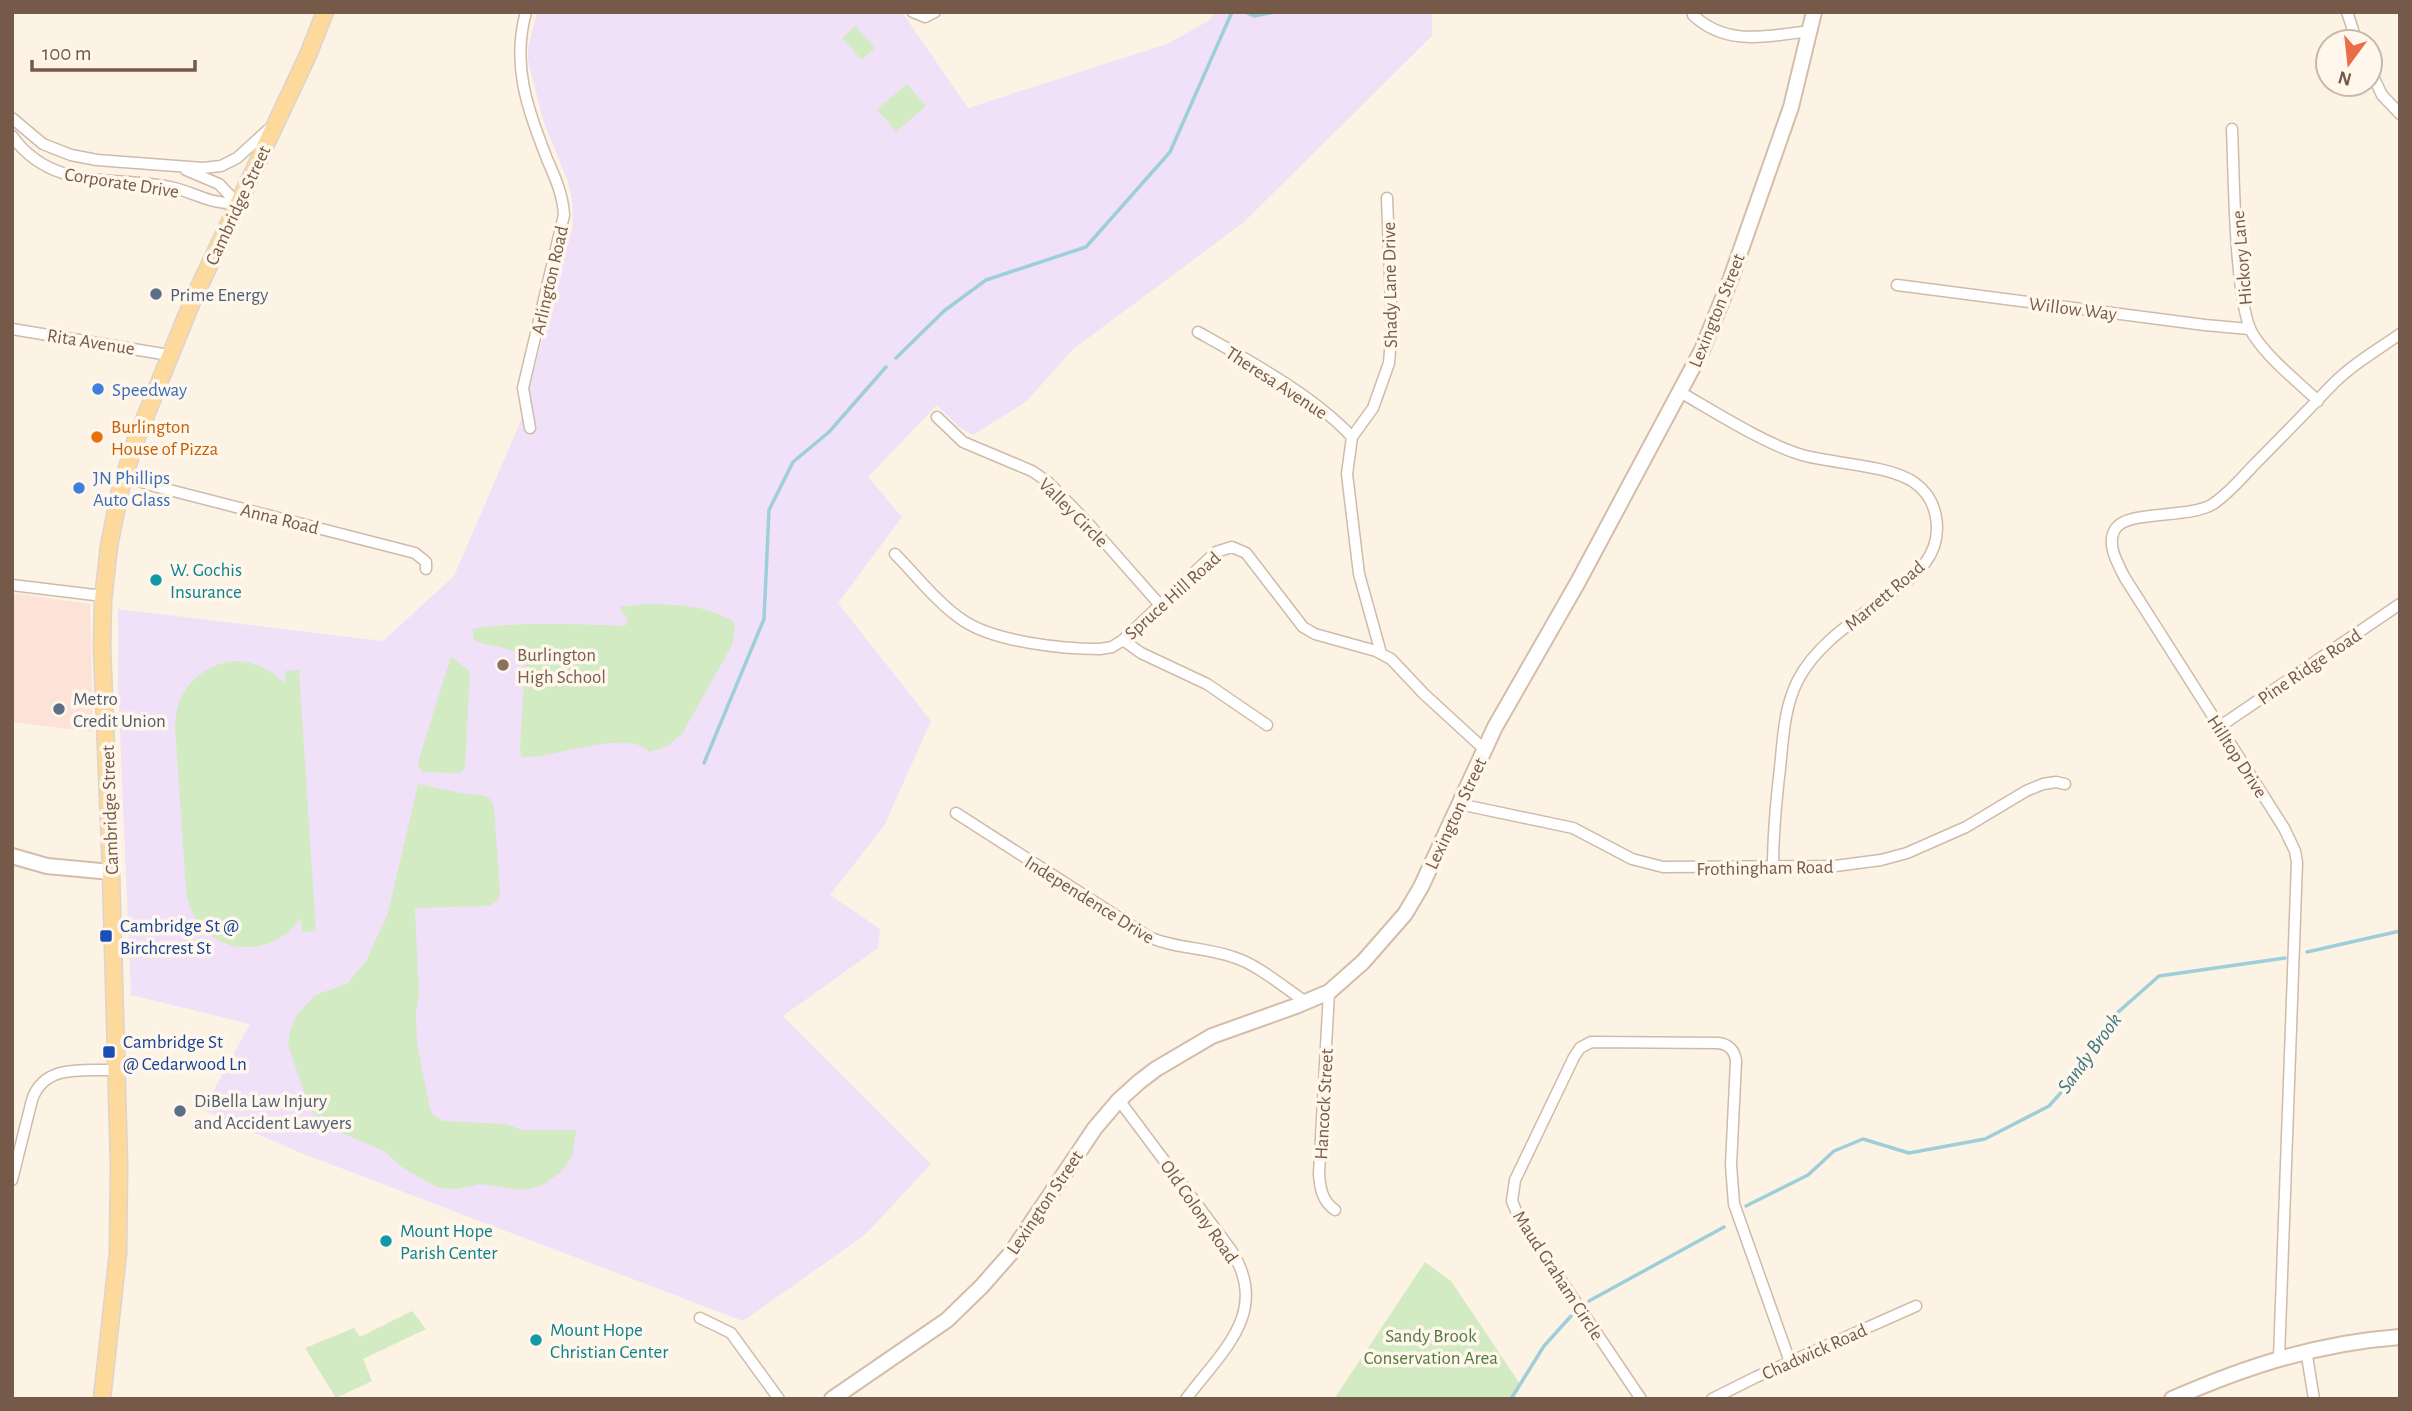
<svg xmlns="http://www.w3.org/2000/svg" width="2412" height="1411" viewBox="0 0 2412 1411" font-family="'Alegreya Sans',sans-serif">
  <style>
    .commercial { fill: #fde3d7 }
    .education { fill: #f0e1f9 }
    .green { fill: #d2ebc2 }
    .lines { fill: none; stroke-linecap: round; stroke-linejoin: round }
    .stream { stroke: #9ecfd9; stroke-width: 3.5 }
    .street-casing { stroke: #cebbaa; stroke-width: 13 }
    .secondary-casing { stroke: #d4bdaa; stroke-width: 18 }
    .primary-casing { stroke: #dbd4d0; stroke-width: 19 }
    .street { stroke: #fff; stroke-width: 10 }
    .secondary { stroke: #fff; stroke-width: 14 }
    .primary { stroke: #fdda9b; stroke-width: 16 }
    .service-dot { fill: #5c6f8a; stroke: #fff7eb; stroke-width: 2.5 }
    .shop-dot { fill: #3f7fe0; stroke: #fff7eb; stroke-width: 2.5 }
    .food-dot { fill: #e8710a; stroke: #fff7eb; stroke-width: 2.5 }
    .culture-dot { fill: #0f9aa8; stroke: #fff7eb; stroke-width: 2.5 }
    .education-dot { fill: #8d6e63; stroke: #fff7eb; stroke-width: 2.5 }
    .transit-dot { fill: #1a4fb4; stroke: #fff7eb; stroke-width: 2.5 }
    .labels { text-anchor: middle; stroke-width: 7; stroke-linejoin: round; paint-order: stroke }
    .street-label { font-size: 19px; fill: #765a49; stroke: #fff7eb }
    .service-label { font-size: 19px; fill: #4e5e75; stroke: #fff7eb; text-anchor: start }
    .shop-label { font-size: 19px; fill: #366cbe; stroke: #fff7eb; text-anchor: start }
    .food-label { font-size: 19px; fill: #c56008; stroke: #fff7eb; text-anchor: start }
    .culture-label { font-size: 19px; fill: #0d838f; stroke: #fff7eb; text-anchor: start }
    .education-label { font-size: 19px; fill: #785e54; stroke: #fff7eb; text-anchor: start }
    .transit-label { font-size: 19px; fill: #164399; stroke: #fff7eb; text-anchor: start }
    .park-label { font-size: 19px; fill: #517c41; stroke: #fff7eb }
    .water-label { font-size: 21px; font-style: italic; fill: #3f7783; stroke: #fff7eb }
  </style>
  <rect width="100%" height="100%" fill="#fdf3e4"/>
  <path class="commercial" d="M12 593 90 604 93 732 12 722Z"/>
  <path class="education" d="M537 12H902L968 108 1167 44 1208 21 1216 12H1432V36L1244 222 1072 350 1027 401 973 435 960 428 937 405 868 477 902 517 838 603 931 721 884 826 830 895 880 929 878 948 783 1016 931 1164 865 1235 743 1321 296 1151 203 1110 250 1024 131 995 118 685V609L383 641 454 576 522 418 524 397 534 370 573 224 572 200 568 182 543 120 528 60V48Z"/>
  <path class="green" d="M855 26 875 48 862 60 842 38Z
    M907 84 926 106 896 132 877 109Z
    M644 604C674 604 707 605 734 622L735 627 732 645 682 734 666 747 649 752C630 728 552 759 522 757L520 748 525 665C518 644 492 649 474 640L472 629C522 621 574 624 625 626L628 619 619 607Z
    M451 656 470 672 465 767 460 773 422 772 418 765 419 759Z
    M233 661C254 661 270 669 285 684V671L299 670 316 931 302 932 301 918C265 968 193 951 186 890L175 727C175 692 198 666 233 661Z
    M418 784 460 793 485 796 490 799 494 806 500 893 497 901 489 906 415 908 419 996 416 1013 417 1043 430 1108 433 1115 443 1121 506 1124 522 1130H576L572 1157 560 1173 541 1186 523 1190 480 1184 457 1189 439 1188 425 1181 402 1167 384 1151 325 1126 310 1109 288 1045 290 1031 296 1016 315 995 347 984 366 961 388 913Z
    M1425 1262 1451 1281 1520 1384 1511 1399H1334Z
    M412 1311 426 1329 363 1359 372 1381 336 1398 305 1348 354 1328 360 1337Z"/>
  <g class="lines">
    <path class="stream" d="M1245 12 1254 16 1274 12
      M896 358 944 311 986 280 1086 247 1170 152 1232 12
      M704 763 764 619 769 510 793 462 829 432 886 367
      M2307 952 2400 931
      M1746 1206 1808 1175 1834 1151 1863 1139 1909 1153 1985 1139 2049 1106 2091 1059 2108 1021 2159 976 2285 958
      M1589 1301 1724 1227
      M1511 1399 1544 1346 1571 1316"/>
    <defs>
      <path id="street" d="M526 12C511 66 528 109 547 159 555 177 563 195 564 215L523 388 530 428
        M913 12 925 17 935 12
        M2347 12 2357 42
        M1693 15C1727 47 1767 36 1810 31
        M2370 70 2382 95 2400 114
        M12 118 43 144 71 155 97 160 203 168 221 166 237 158 269 129
        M2232 129C2234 170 2234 308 2254 336 2270 360 2297 381 2318 401
        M12 136C53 192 111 175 170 187 195 192 210 205 237 203
        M186 170 219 184 237 203
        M1897 285 2205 325 2249 329
        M12 329 169 355
        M1198 332C1248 360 1313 395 1352 437
        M1680 392C1715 412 1765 444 1802 455 1834 464 1890 465 1915 483 1940 501 1944 538 1925 563 1916 575 1902 585 1890 594 1857 619 1817 643 1798 680 1784 707 1783 739 1780 768 1776 802 1773 834 1773 868
        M937 417 963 442 1032 471 1048 482 1086 521 1160 605
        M124 476 154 486 415 553 426 562V569
        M895 554C917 576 938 604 964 621 996 642 1062 649 1100 649L1112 647 1123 640 1216 552 1232 547 1246 553 1303 627 1315 634 1376 651 1391 659 1424 694 1484 749
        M12 585 103 596
        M1123 640 1141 653 1207 684 1267 725
        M1381 653 1359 574 1347 474 1352 437 1373 408 1389 363 1392 327 1387 198
        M2219 727 2400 604
        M1459 804 1573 828 1632 859 1663 867 1835 866 1881 860 1907 853 1966 827 2026 791 2043 784 2056 782 2065 784
        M956 813 1149 937C1176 949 1205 947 1233 957 1259 965 1283 987 1306 1002
        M1329 992 1319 1174C1320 1188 1322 1201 1335 1210
        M1119 1100 1231 1250C1271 1312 1222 1351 1186 1399
        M12 1180 32 1100C44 1063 85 1071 117 1070
        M700 1318 731 1333 779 1399
        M2306 1350 2314 1399
        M2279 1358 2297 862 2295 851 2284 828 2125 578C2118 564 2105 543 2116 528 2129 510 2189 519 2213 504 2228 494 2240 480 2252 467 2279 440 2305 413 2331 386 2350 366 2377 350 2400 334
        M1641 1399 1519 1218 1512 1201 1515 1180 1574 1057 1580 1048 1591 1042 1718 1043C1729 1044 1735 1051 1736 1061L1731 1165 1734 1204 1790 1362
        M1712 1399 1756 1377 1916 1306"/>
      <path id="secondary" d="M12 856 47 866 111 872
        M832 1399 947 1320 982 1286 1011 1253 1095 1128 1118 1101 1139 1082 1156 1069 1212 1036 1296 1006 1329 992 1363 962 1405 914 1421 887 1495 727 1578 582 1702 350 1731 278 1791 107 1814 12
        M2172 1399C2247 1366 2318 1343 2400 1337"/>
      <path id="primary" d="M102 1399 118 1253 119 1164 111 872 102 648 103 600 109 546 120 491 135 442 192 302 308 55 325 12"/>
    </defs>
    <use href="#street" class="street-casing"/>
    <use href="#secondary" class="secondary-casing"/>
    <use href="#primary" class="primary-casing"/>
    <use href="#street" class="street"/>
    <use href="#secondary" class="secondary"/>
    <use href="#primary" class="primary"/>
  </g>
  <g class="service-dot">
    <circle cx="156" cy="294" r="7"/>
    <circle cx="59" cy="709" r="7"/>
    <circle cx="180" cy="1111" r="7"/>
  </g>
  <g class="shop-dot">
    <circle cx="98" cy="389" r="7"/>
    <circle cx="79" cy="488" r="7"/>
  </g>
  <circle class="food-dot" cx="97" cy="437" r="7"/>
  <g class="culture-dot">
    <circle cx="156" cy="580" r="7"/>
    <circle cx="386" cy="1241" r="7"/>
    <circle cx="536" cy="1340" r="7"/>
  </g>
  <circle class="education-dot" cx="503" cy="665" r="7"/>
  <g class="transit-dot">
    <rect x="99" y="929" width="14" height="14" rx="3.5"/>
    <rect x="102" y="1045" width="14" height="14" rx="3.5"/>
  </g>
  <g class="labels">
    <g class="street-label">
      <text transform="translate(122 182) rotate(9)" y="7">Corporate Drive</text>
      <text transform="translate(237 205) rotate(-65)" y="7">Cambridge Street</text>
      <text transform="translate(2241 258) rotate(-95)" y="7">Hickory Lane</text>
      <text transform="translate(549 280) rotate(-77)" y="7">Arlington Road</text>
      <text transform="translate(1389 285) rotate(-91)" y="7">Shady Lane Drive</text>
      <text transform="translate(2073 308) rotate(7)" y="7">Willow Way</text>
      <text transform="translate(1716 310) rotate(-68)" y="7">Lexington Street</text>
      <text transform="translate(91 341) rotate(9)" y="7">Rita Avenue</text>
      <text transform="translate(1277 382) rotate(33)" y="7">Theresa Avenue</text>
      <text transform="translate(1074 512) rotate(45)" y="7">Valley Circle</text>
      <text transform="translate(280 518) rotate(14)" y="7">Anna Road</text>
      <text transform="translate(1172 595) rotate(-42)" y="7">Spruce Hill Road</text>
      <text transform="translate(1884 595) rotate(-40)" y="7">Marrett Road</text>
      <text transform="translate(2309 666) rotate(-34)" y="7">Pine Ridge Road</text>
      <text transform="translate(2238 756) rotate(57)" y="7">Hilltop Drive</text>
      <text transform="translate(109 810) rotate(-92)" y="7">Cambridge Street</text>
      <text transform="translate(1455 813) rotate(-65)" y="7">Lexington Street</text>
      <text transform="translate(1765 867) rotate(-1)" y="7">Frothingham Road</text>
      <text transform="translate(1090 899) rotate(32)" y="7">Independence Drive</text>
      <text transform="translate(1323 1104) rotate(-87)" y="7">Hancock Street</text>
      <text transform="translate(1044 1202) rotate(-56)" y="7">Lexington Street</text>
      <text transform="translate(1200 1211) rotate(55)" y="7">Old Colony Road</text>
      <text transform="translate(1559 1275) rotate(57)" y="7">Maud Graham Circle</text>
      <text transform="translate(1814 1351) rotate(-24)" y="7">Chadwick Road</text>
    </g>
    <g class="service-label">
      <text x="170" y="301">Prime Energy</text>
      <text x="73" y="705">Metro<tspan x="73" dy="22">Credit Union</tspan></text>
      <text x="194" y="1107">DiBella Law Injury<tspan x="194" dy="22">and Accident Lawyers</tspan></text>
    </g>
    <g class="shop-label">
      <text x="112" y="396">Speedway</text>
      <text x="93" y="484">JN Phillips<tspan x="93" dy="22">Auto Glass</tspan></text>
    </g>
    <g class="food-label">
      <text x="111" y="433">Burlington<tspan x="111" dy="22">House of Pizza</tspan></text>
    </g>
    <g class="culture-label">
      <text x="170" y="576">W. Gochis<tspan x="170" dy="22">Insurance</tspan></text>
      <text x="400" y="1237">Mount Hope<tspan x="400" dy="22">Parish Center</tspan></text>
      <text x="550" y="1336">Mount Hope<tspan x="550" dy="22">Christian Center</tspan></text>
    </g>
    <g class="education-label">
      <text x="517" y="661">Burlington<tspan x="517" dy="22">High School</tspan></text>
    </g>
    <g class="transit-label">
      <text x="120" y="932">Cambridge St @<tspan x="120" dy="22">Birchcrest St</tspan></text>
      <text x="123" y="1048">Cambridge St<tspan x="123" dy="22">@ Cedarwood Ln</tspan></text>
    </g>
    <g class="park-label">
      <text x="1431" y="1342">Sandy Brook<tspan x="1431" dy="22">Conservation Area</tspan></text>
    </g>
    <g class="water-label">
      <text transform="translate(2089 1053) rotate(-54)" y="7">Sandy Brook</text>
    </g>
  </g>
  <rect width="2412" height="1411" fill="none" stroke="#765a49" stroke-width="28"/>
  <g transform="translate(2349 63) rotate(195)"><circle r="33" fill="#fff7eb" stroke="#c8b8aa" stroke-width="2"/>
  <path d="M0-5L12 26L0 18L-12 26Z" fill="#e96d46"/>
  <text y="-10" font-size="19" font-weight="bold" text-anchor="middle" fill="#765a49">N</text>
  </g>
  <path d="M32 60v10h163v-10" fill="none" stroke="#765a49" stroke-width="3.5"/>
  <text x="42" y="60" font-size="21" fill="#765a49" stroke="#fff7eb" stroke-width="5" paint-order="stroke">100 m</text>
</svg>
